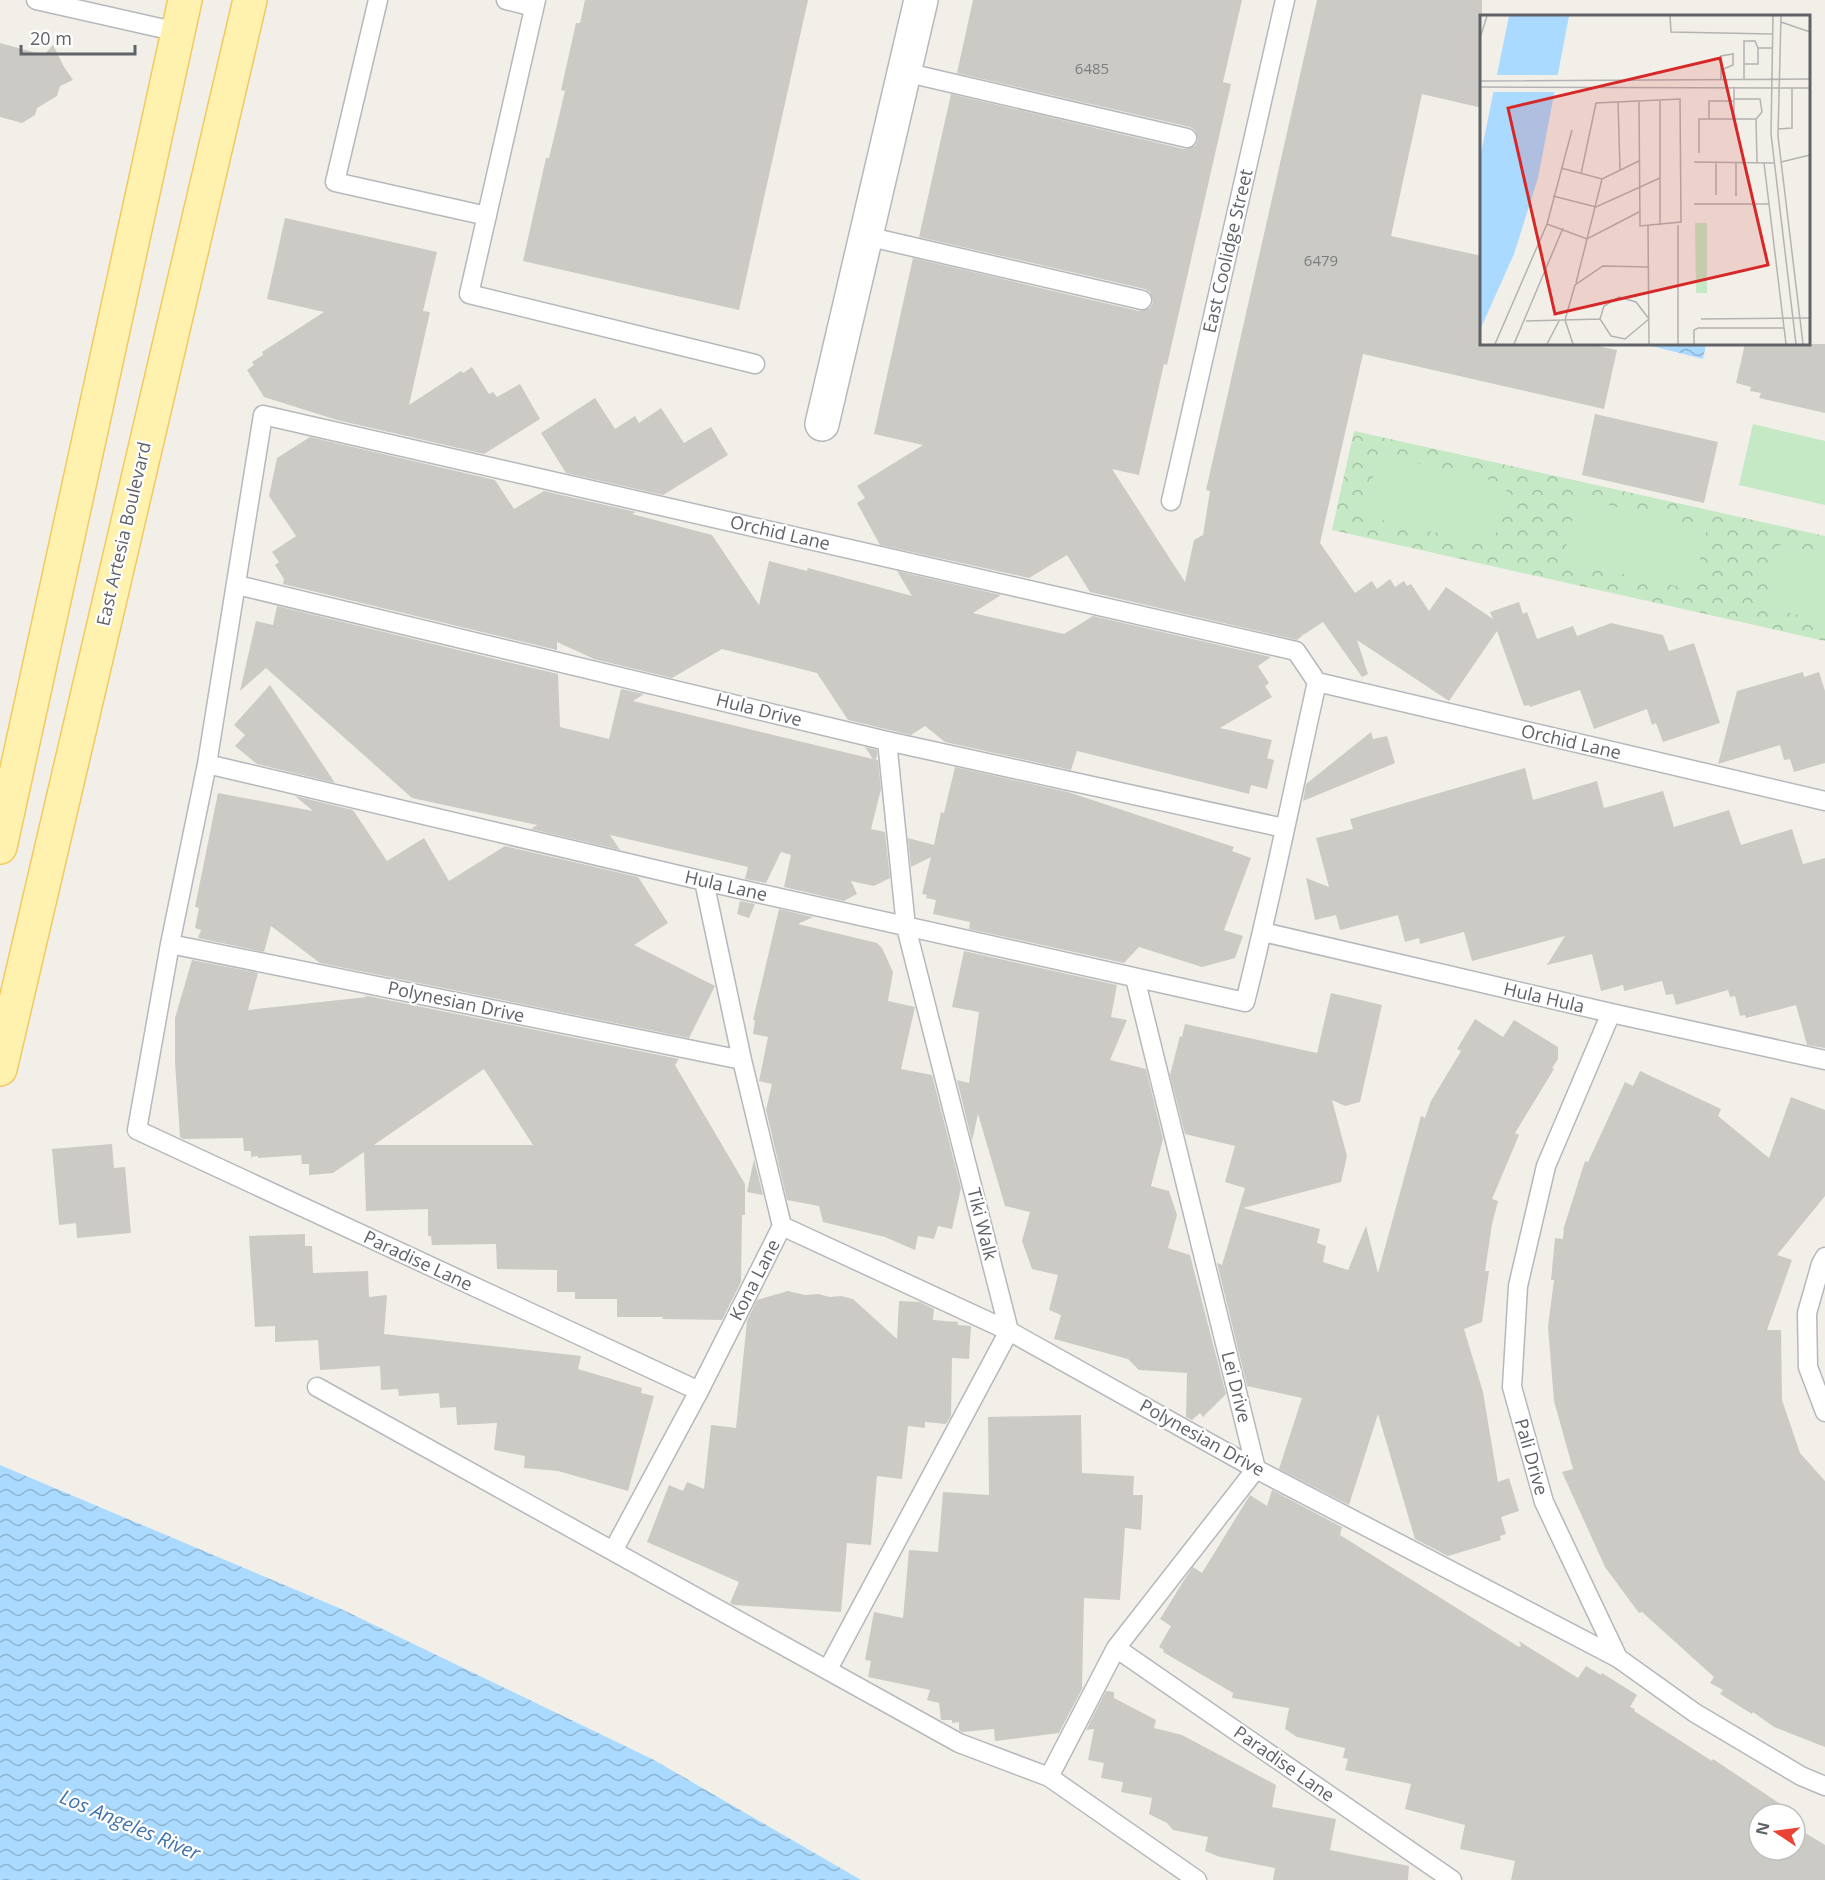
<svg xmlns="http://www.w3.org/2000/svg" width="1825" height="1880" viewBox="0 0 1825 1880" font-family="'Open Sans',sans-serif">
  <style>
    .forest { fill: url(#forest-crowns) }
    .garden { fill: #c5e8c5 }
    .water { fill: url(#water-waves) }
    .building { fill: #cccac5; fill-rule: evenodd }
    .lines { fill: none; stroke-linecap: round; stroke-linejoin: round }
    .service-casing { stroke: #b5b8bc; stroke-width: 21 }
    .minor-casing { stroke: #b5b8bc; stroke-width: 36 }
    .primary-casing { stroke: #f2c960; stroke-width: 36 }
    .service { stroke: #fff; stroke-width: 18 }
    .minor { stroke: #fff; stroke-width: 33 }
    .primary { stroke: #fff2af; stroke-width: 33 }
    .labels { text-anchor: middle; stroke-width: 4.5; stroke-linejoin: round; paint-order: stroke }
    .number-label { font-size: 15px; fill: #7a7d7f }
    .street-label { font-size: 18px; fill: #5f6368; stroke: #fff }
    .water-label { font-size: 20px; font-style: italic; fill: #4174aa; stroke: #fff }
    .inset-road { fill: none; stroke: #b3b3b1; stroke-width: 1.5 }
    .view { fill: #d62828; fill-opacity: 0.15; stroke: #d62828; stroke-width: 3 }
    .inset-edge { fill: none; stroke: #5f6368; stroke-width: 3 }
  </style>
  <defs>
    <pattern id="forest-crowns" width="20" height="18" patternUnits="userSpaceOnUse" patternTransform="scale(1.5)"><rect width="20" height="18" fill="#c5e8c5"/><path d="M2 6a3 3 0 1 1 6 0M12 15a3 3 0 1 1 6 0" fill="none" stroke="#a3c0a4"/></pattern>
    <pattern id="water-waves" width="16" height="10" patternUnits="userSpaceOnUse" patternTransform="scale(1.5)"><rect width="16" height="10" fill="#aadaff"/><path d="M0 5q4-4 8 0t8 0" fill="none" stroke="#8eb4d2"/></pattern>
  </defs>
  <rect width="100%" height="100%" fill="#f1efe8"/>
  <path class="forest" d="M1354 431 1825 536V641L1332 530Z"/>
  <path class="garden" d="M1753 424 1825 441V505L1739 485Z
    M1378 454 1508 484 1493 546 1364 516Z
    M1577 498 1707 528 1693 590 1563 560Z
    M1778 545 1825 555V621L1764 607Z"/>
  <path class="water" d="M1653 344H1706L1703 359 1652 346Z
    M0 1465 339 1608 654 1760 861 1880H0Z"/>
  <path class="building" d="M585 0H808L739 310 523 261 546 158H549L565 91 561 90 576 23H580Z
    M973 0H1242L1223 82 1231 84 1167 365 1164 364 1139 475 1112 469 1185 582 1194 540 1203 535 1210 491 1206 490 1317 0H1482V108L1422 94 1391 236 1482 256V344H1587L1617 350 1604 409 1363 354 1320 543 1355 593 1372 581 1377 589 1390 579 1395 587 1404 581 1407 586 1411 584 1429 611 1446 587 1493 619 1490 612 1519 602 1523 614 1527 612 1537 639 1573 626 1577 636 1611 623 1663 635 1669 651 1694 643 1720 723 1663 742 1656 723 1652 725 1647 709 1594 729 1580 690 1530 707 1529 705 1524 706 1497 631 1449 701 1357 640 1368 674 1362 677 1323 622 1303 635V633L1302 636 1297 640 1090 592 1067 555 1029 578 880 545 857 503 865 498 857 486 923 445 874 434 913 258 1139 311 1150 308 1153 302 1150 292 1145 289 919 237 951 94 1184 149 1195 146 1198 140 1195 130 1190 127 957 73Z
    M0 43 44 55 53 45 64 67 73 80 60 86 57 96 37 108 35 115 22 123 0 117Z
    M285 218 437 252 423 311 430 312 409 405 461 371 463 373 472 367 489 394 493 392 497 397 520 384 540 419 484 454 337 420 264 397 247 370 254 365 252 362 263 355 262 352 324 312 267 299Z
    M1745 344H1825V413L1759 398 1761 393 1750 391 1751 387 1736 383Z
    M595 398 615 429 635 416 639 423 661 408 684 443 711 427 728 455 663 495 566 473 541 433Z
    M1595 414 1718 442 1704 503 1582 475Z
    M310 437 495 480 514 509 544 491 636 512 632 514 712 535 759 605 769 561 807 571 808 568 912 596 897 571 1001 595 973 613 1064 634 1093 616 1271 657 1258 666 1269 683 1265 686 1272 697 1220 728 1272 740 1267 758 1274 760 1267 789 1251 785 1249 794 1077 751 1071 770 945 742 925 726 911 735 848 720 817 673 722 649 672 678 594 659 557 642V650L283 584 284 579 275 565 279 562 272 552 296 536 269 496 277 458Z
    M277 606 558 674 560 727 609 739 621 689 644 694 633 701 873 759 865 747 877 750V757L875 759 878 760 881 789 871 829 885 832 890 878 874 886 851 881 857 894 844 901 784 887 791 855 781 852 766 883 745 879 748 867 610 835 620 850 531 829 537 825 412 798 266 668 240 691 256 621 273 625Z
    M1803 672 1804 677 1819 672 1825 691V763L1794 772 1790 759 1784 760 1780 745 1718 764 1737 691Z
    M270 685 335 783 257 764 235 746 245 735 234 725Z
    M1371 732 1373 739 1387 736 1395 763 1303 801 1306 784Z
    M955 767 1068 792 1234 847 1232 851 1251 858 1224 930 1243 936 1235 958 1202 967 1139 947 1124 963 969 929 970 922 933 914 936 900 926 898 927 895 922 894 931 857 911 867 908 838 934 845 941 812 944 813Z
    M1525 768 1533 800 1597 781 1604 808 1663 791 1674 827 1729 810 1741 845 1792 829 1803 864 1825 858V1048L1807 1045 1796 1005 1746 1018 1745 1015 1740 1016 1735 996 1730 997 1728 990 1676 1005 1673 994 1666 995 1662 981 1624 991 1623 985 1601 991 1592 954 1547 965 1565 936 1472 961 1464 932 1420 944 1419 938 1405 942 1398 915 1340 930 1336 915 1315 920 1306 878 1329 887 1316 838 1353 829 1350 819Z
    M218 793 313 811 295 796 353 810 387 861 424 838 449 881 505 846 638 877 668 923 634 945 715 986 689 1038 320 963 271 926 264 952 198 938 201 930 195 928 199 908 195 907Z
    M740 901 755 904 749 918 737 914Z
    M779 909 813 917 798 924 877 943 882 948 893 972 888 1001 915 1007 901 1069 932 1075 961 1188 952 1229 938 1226 934 1239 918 1236 915 1250 885 1237 823 1222 819 1206 787 1200 766 1110 772 1084 759 1081 768 1037 753 1034 755 1020H753Z
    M964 951 1117 985 1111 1017 1127 1020 1110 1060 1146 1069 1163 1139 1151 1186 1169 1191 1177 1215 1168 1248 1190 1255 1226 1394 1203 1417 1200 1413 1192 1420 1186 1417 1187 1373 1139 1370 1128 1359 1054 1339 1061 1315 1049 1310 1058 1275 1032 1269 1022 1241 1030 1212 1005 1206 978 1114 972 1141 957 1080 969 1083 979 1012 952 1007Z
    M192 960 258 973 248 1010 367 997 363 995 679 1059 675 1065 745 1184V1215H742L741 1282 722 1320 662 1319 663 1317H617V1299H575V1292H557V1270L497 1269 496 1244 432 1245 431 1236H428V1209L366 1211 364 1152 333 1173 309 1175V1164H302L301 1155 258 1158V1156L251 1157V1151H244L243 1138 183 1139 180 1137 175 1062V1018ZM484 1069 533 1145H374Z
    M1331 993 1382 1005 1360 1102 1345 1106 1332 1100 1347 1156 1341 1182 1243 1208 1320 1229 1317 1243 1326 1246 1323 1262 1348 1270 1366 1226 1378 1273 1421 1116 1425 1118 1431 1101 1461 1051 1457 1049 1475 1019 1503 1037 1514 1020 1558 1047V1059L1552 1068 1554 1069 1515 1133 1519 1135 1492 1199 1498 1201 1492 1224 1485 1271H1489L1482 1322 1464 1329 1483 1392 1498 1482 1509 1478 1519 1511 1501 1517 1506 1534 1500 1536 1501 1540 1448 1556 1415 1539 1378 1414 1349 1505 1279 1469 1302 1398 1247 1386 1217 1263 1222 1265 1245 1188 1225 1182 1235 1146 1185 1134 1170 1075 1180 1036 1182 1037 1185 1024 1317 1053Z
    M1640 1071 1721 1109 1718 1116 1769 1158 1791 1097 1825 1110V1196L1777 1255 1792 1260 1767 1330H1781L1782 1400 1800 1453 1825 1481V1747L1774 1727 1753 1712 1752 1714 1720 1694 1723 1690 1710 1683 1714 1677 1642 1612 1639 1613 1605 1567 1562 1472 1573 1469 1554 1401 1548 1327 1554 1280H1551L1555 1238 1563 1239 1564 1227 1585 1161 1588 1162 1625 1082 1633 1086Z
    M112 1144 114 1168 125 1167 131 1233 77 1238 76 1223 59 1225 52 1149Z
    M754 1159 763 1195 747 1192Z
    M305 1234V1246H312L313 1273 368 1271 369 1297 387 1295 384 1334 581 1356 578 1369 642 1388 641 1393 654 1396 628 1491 558 1471 524 1468 525 1456 494 1450 497 1423 457 1425 456 1407 440 1408 439 1393 399 1396 398 1389 381 1390 380 1366 320 1370 318 1340 275 1342V1326L255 1327 249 1236Z
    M788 1291 805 1295 818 1294 830 1297 841 1296 853 1299 897 1339 899 1301 920 1302 934 1309 933 1320 958 1322V1325L971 1326 969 1359 952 1358 951 1416 946 1424 925 1422V1428L908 1426 902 1479 877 1476 871 1545 847 1543 841 1612 734 1605 730 1603 739 1582 647 1542 669 1485 683 1491 687 1482 704 1489 711 1425 736 1428 747 1321 757 1300Z
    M1081 1415 1082 1473 1134 1476 1133 1495H1143L1141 1530 1125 1528 1120 1600 1084 1598 1082 1686 1083 1687 1059 1733 995 1741 994 1729 962 1732 959 1730V1722L952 1723V1720H941L939 1703 927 1700 930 1690 868 1677 871 1661 865 1660 874 1612 903 1618 909 1550 938 1552 943 1492 989 1495 988 1417Z
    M1272 1490 1342 1527 1340 1535 1519 1647 1521 1646 1519 1641 1578 1678 1586 1666 1601 1675 1602 1673 1637 1695 1630 1707 1635 1709 1634 1711 1712 1761 1713 1759 1788 1809 1785 1814H1759V1850H1795V1822L1799 1824 1797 1828 1825 1845V1880H1511L1515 1861 1460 1849 1465 1825 1405 1809 1411 1784 1345 1770 1348 1759 1343 1758 1345 1748 1297 1737 1285 1729 1289 1708 1232 1698 1233 1693 1163 1652 1164 1650 1159 1647 1171 1626 1160 1619 1186 1577 1193 1567 1202 1573 1250 1495 1267 1506Z
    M1106 1691 1114 1692V1698L1156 1720 1154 1728 1182 1735 1276 1785 1272 1807 1336 1819 1330 1850 1409 1866 1408 1880H1273L1275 1868 1220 1857 1205 1851 1208 1837 1173 1830 1167 1823 1149 1814 1152 1798 1121 1792 1123 1782 1101 1778 1104 1763 1088 1760 1094 1729 1086 1730Z"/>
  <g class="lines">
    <defs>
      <path id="service" d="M36 0 178 32
        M378 0 335 182 487 216
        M506 0 534 7
        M536 0 469 294 755 364
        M904 72 1187 138
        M866 236 1142 300
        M1171 501 1285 0
        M237 585 887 741 1284 828
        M1317 682 1825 801
        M207 764 704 881 1245 1002C1272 896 1293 789 1317 682L1296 651 263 415 207 764 170 944 137 1130 699 1391
        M1263 932 1611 1013 1825 1060
        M170 944 742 1060
        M1611 1013 1546 1166 1518 1286 1512 1387 1544 1502 1618 1658 1695 1713 1801 1776 1825 1786
        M782 1226 1009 1331 1256 1469 1618 1658
        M1825 1257 1821 1264 1807 1313 1808 1367 1825 1412
        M317 1387 959 1743 1049 1777 1197 1880
        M613 1551 699 1391 782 1226 742 1060 704 881
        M1116 1648 1452 1880
        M828 1669 1009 1331 906 927 887 741
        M1049 1777 1116 1648 1256 1469 1135 978"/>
      <path id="minor" d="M822 424 921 0"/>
      <path id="primary" d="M0 847 185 0
        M0 1069 250 0"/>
    </defs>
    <use href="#service" class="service-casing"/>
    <use href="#minor" class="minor-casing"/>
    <use href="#primary" class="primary-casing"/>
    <use href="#service" class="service"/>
    <use href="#minor" class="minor"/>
    <use href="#primary" class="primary"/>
  </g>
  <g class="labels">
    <g class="number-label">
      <text x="1092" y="74">6485</text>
      <text x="1321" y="266">6479</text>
    </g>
    <g class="street-label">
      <text transform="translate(1228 251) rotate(-77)" y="6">East Coolidge Street</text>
      <text transform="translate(780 533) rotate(13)" y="6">Orchid Lane</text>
      <text transform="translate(124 534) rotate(-77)" y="6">East Artesia Boulevard</text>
      <text transform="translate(759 710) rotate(14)" y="6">Hula Drive</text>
      <text transform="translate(1571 742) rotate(13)" y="6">Orchid Lane</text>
      <text transform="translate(726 886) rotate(13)" y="6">Hula Lane</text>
      <text transform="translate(1544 998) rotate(13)" y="6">Hula Hula</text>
      <text transform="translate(456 1002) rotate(12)" y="6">Polynesian Drive</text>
      <text transform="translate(982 1224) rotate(76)" y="6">Tiki Walk</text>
      <text transform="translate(418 1261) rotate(25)" y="6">Paradise Lane</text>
      <text transform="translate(755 1280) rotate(-63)" y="6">Kona Lane</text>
      <text transform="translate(1236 1387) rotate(76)" y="6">Lei Drive</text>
      <text transform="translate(1202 1438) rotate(29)" y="6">Polynesian Drive</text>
      <text transform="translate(1531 1457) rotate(74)" y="6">Pali Drive</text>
      <text transform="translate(1284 1764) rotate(35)" y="6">Paradise Lane</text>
    </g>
    <g class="water-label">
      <text transform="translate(130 1825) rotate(23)" y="7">Los Angeles River</text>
    </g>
  </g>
  <g transform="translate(1480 15)">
    <rect width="330" height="330" fill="#f1efe8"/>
    <path d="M215 208H227V278H216Z" fill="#c5e8c5"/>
    <path d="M29 1H89L58 163 34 239 0 315V143Z" fill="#aadaff"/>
    <path d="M15 60H81L79 77H12Z" fill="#f1efe8"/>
    <path class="inset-road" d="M190 1 191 17 293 19M293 1 291 119 316 329M301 1 298 121 323 329M301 7 330 17M0 23 7 1M264 49V26H275L278 33M241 55V41L253 39V50L241 55V64M264 64V49H278V33H292M0 66 330 64M0 72 330 73M254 84H280L282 97 276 104M138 87 140 155M229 104V86H254M254 104V72M298 114 312 113V73M219 138V104H276L277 148M214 147 294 148M301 147 330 140M284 148 306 329M81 153 122 164 159 146M101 159 116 88 200 84 201 207 160 211 159 87M236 180V148M73 181 116 192 180 163M256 181V148M214 189H289M67 209 107 224 159 197M180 210V86M198 210V329M168 211 169 329M96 268 122 164M139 282 156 287 169 304 145 324 131 321 120 304 124 291ZM221 304 330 303M46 306 120 304M15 329 67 209 92 115M34 329 83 213M67 329 79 306M93 329 85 305 95 270 123 251 168 252M214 329V315L218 313H304"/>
    <path class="view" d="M240 43 288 250 75 299 28 93Z"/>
    <rect width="330" height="330" class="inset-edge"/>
  </g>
  <g transform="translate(1777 1832) rotate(283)"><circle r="28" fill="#ffffff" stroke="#bfc1c3" stroke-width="1.5"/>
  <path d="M0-4.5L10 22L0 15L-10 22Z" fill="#ea4335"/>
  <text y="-9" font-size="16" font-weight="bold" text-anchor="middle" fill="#5f6368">N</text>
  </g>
  <path d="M21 45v9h114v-9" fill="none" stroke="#5f6368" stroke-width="3"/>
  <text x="30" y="45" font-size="18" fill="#5f6368" stroke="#ffffff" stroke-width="4.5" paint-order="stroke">20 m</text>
</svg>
